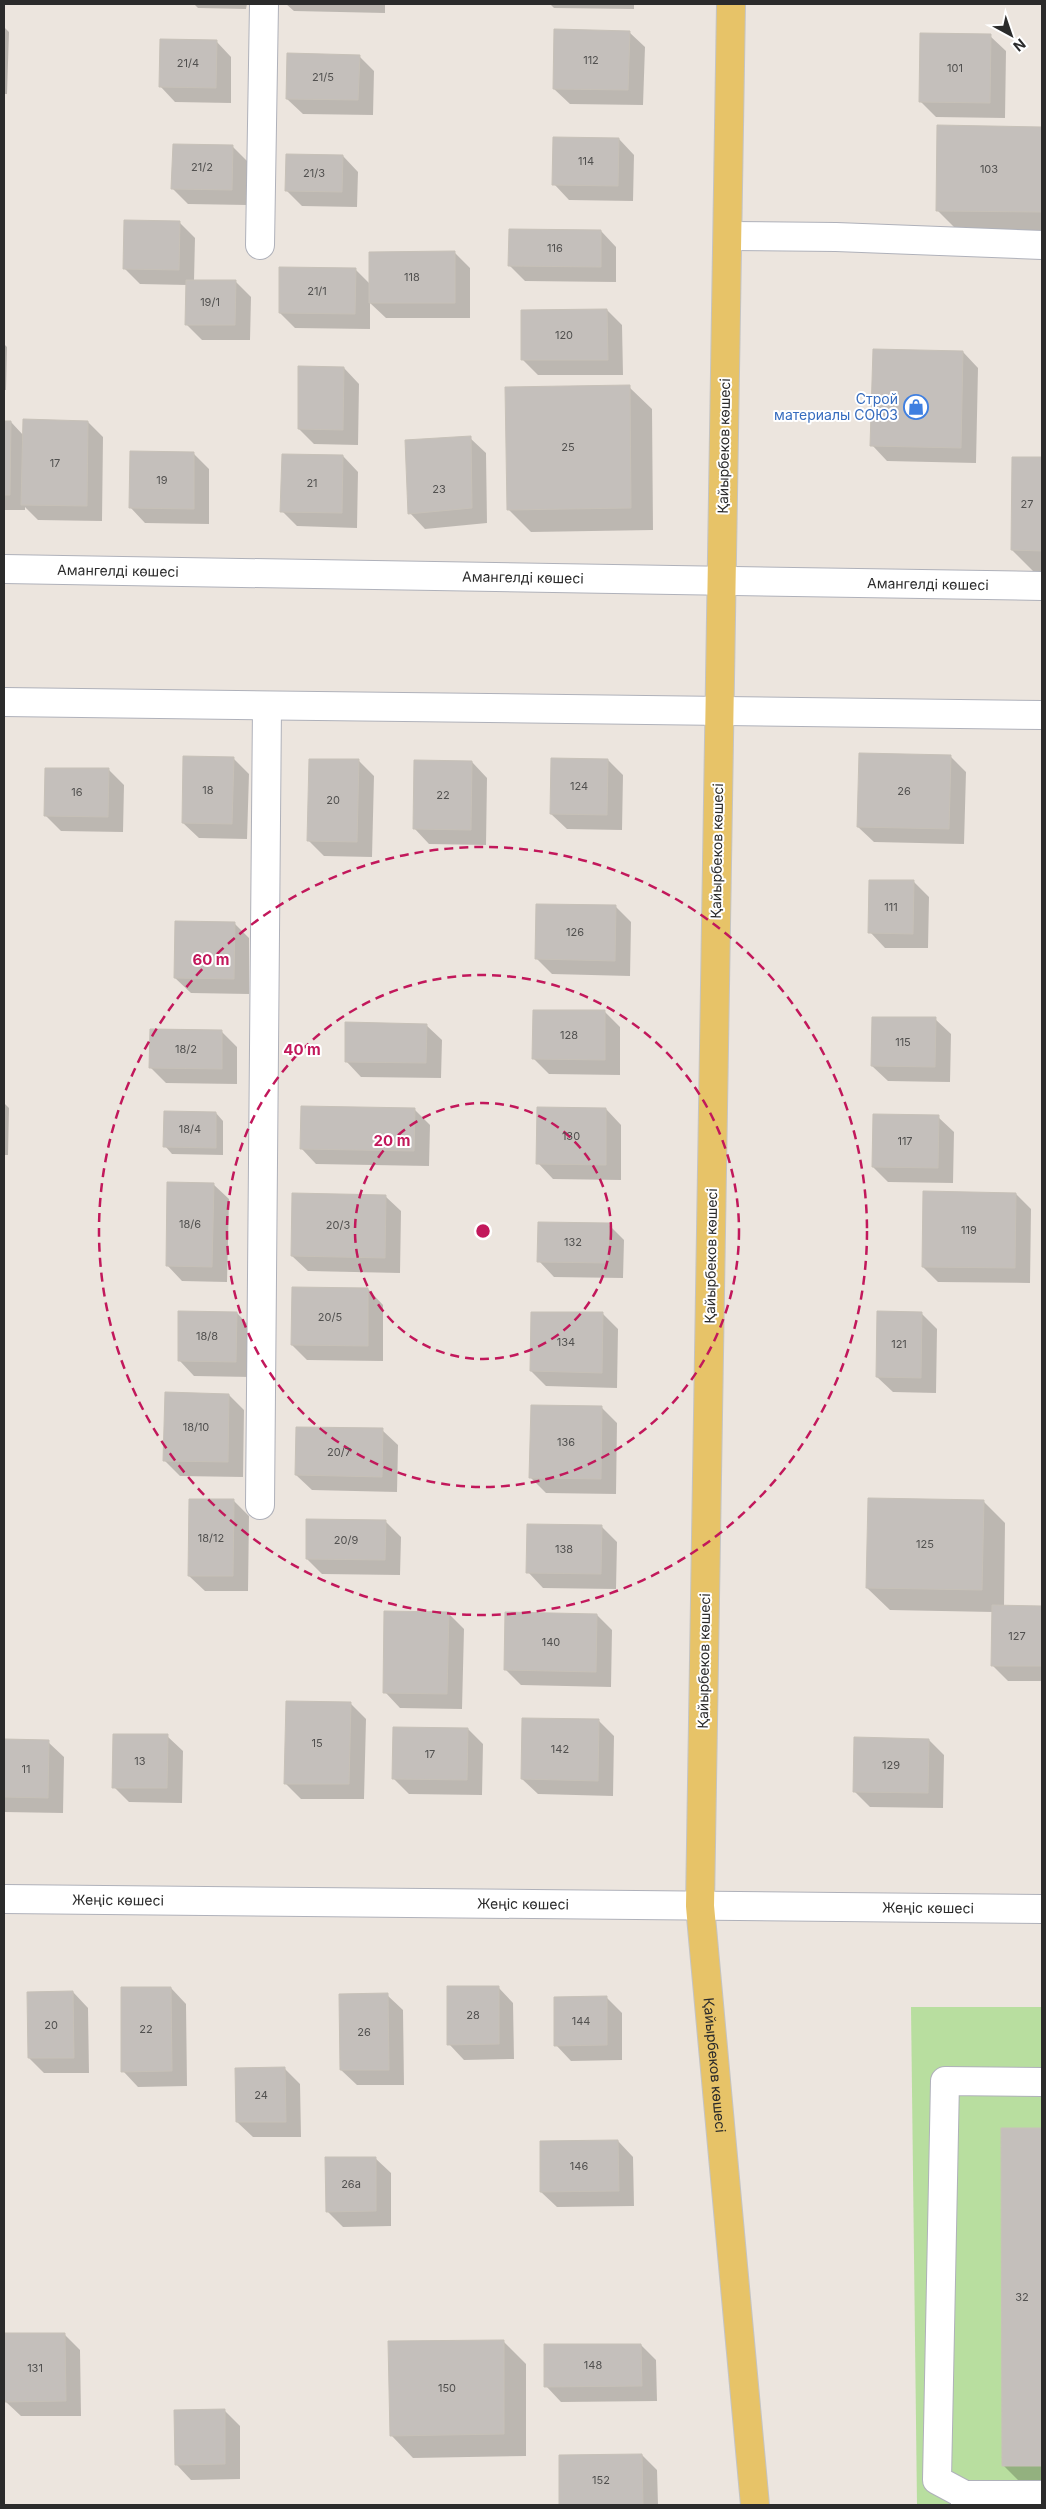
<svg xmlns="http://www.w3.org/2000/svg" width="1046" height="2509" viewBox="0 0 1046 2509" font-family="Inter,sans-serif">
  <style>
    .green { fill: #b8de9f }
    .shadow { fill: #0003 }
    .building { fill: #c4bfbb; stroke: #c7c1b8 }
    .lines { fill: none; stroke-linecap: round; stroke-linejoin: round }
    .minor-casing { stroke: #afb1ba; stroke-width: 30 }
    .major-casing { stroke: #c4c4c4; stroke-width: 30 }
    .minor { stroke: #fff; stroke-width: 28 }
    .major { stroke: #e7c368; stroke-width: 28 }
    .ring { fill: none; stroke: #c2185b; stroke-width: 2.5; stroke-dasharray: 9 6 }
    .labels { text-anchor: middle; stroke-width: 4; stroke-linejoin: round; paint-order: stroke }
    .number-label { font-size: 11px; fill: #51504f }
    .shop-label { font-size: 14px; fill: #366cbe; stroke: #fff; text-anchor: end }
    .street-label { font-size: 14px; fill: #2b2b2b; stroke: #fff }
    .centre { fill: #c2185b; stroke: #fff; stroke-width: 2.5 }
    .ring-label { font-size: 15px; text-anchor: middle; font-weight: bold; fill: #c2185b; stroke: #fff; stroke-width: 4; stroke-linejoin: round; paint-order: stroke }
  </style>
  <rect width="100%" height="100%" fill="#ece5de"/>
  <path class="green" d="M911 2007H1042V2505H917Z"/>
  <path class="shadow" d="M194 4H247L246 9 198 8Z
    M286 4H385V13L294 11Z
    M550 4H634V9L554 8Z
    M4 27 9 32 7 94H4Z
    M629 32 645 47 643 105 570 104 554 89Z
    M990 36 1006 51 1005 118 936 117 920 101Z
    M216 41 231 57V103L175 102 160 86Z
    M359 56 374 71 373 115 303 114 287 99Z
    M938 126 1042 128V234L959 232 937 210Z
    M619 139 634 155 633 201 569 200 554 184Z
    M232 146 248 162 247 205 188 204 173 189Z
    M343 156 358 172 357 207 302 206 287 191Z
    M179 222 195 238 194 281H235L251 297 250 340H202L186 324 187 285 140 284 124 268Z
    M601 231 616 247V282L525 281 509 265Z
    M454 252 470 268V318H386L370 303V329L295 328 280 313 355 269 370 284Z
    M607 310 622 325 623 375H538L523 360Z
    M4 344 7 347 6 390H4Z
    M963 352 978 368 976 463 887 461 872 445Z
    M344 368 359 384 358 445 314 444 299 429Z
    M629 387 652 409 653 530 531 532 508 509Z
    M4 422H11L24 436 88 422 103 437 102 521 38 520 25 507V510H4Z
    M470 438 486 453 487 523 425 529 410 513Z
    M194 454 209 469V524L145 523 130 507Z
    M343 456 358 472 357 528 297 526 282 511Z
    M1014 458 1042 459V572H1034L1012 550Z
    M950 756 966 772 964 844 874 842 858 827Z
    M233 758 249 774 247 839 199 838 183 823Z
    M358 760 374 776 372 857 324 856 309 841Z
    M608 760 623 775 622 830 567 829 551 814Z
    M472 762 487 778 486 845 429 844 414 828Z
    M109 770 124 785 123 832 61 831 45 815Z
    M914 882 929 897 928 948H885L870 932Z
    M615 906 631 922 630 976 552 974 536 958Z
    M234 923 249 938V994L191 993 175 978Z
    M605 1012 620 1027V1075L549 1074 533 1058Z
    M935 1019 951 1034 950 1082 888 1081 872 1066Z
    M426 1025 442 1040 441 1078 361 1077 346 1061Z
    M222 1032 237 1047V1084L166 1083 150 1067Z
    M4 1103 9 1108 8 1155H4Z
    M414 1109 430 1125 429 1166 316 1164 301 1148Z
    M606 1109 621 1125V1180L553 1179 538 1163Z
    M216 1113 223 1121V1155L172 1154 165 1146Z
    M938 1117 954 1132 953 1183 888 1182 873 1167Z
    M213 1184 229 1199 227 1282 182 1281 167 1265Z
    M1016 1194 1031 1209 1030 1283 938 1282 923 1267Z
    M385 1196 401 1211 400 1273 308 1271 292 1256Z
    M608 1224 624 1240 623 1278 554 1277 539 1261Z
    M368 1289 383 1305V1361L307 1360 292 1345Z
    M237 1313 252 1329 251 1377 194 1376 179 1360Z
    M921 1313 937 1329 936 1393 893 1392 877 1377Z
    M603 1314 618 1329 617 1388 546 1386 531 1371Z
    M229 1395 244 1410 243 1477 180 1476 164 1460Z
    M602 1408 617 1423 616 1494 546 1493 530 1477Z
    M382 1430 398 1445 397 1492 312 1490 296 1475Z
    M234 1501 249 1516 248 1591H205L189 1576Z
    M983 1501 1005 1523 1004 1607H1042V1681H1008L992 1665 993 1612 890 1610 867 1588Z
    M386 1522 401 1537 400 1575 322 1574 307 1559Z
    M602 1527 617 1542 616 1589 543 1588 528 1572Z
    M448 1613 464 1629 462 1709 400 1708 385 1692Z
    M597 1615 612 1630 611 1687 521 1685 506 1670Z
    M350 1703 366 1719 364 1799H301L285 1783Z
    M599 1721 614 1736 613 1796 538 1794 522 1779Z
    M468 1729 483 1744 482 1795 409 1794 394 1779Z
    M167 1736 183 1751 182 1803 129 1802 114 1787Z
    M929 1740 944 1755 943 1808 870 1807 854 1791Z
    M4 1741 48 1742 64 1757 63 1813 4 1812Z
    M498 1987 513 2003 514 2059 464 2060 449 2044Z
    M171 1988 186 2004 187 2086 138 2087 123 2071Z
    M73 1992 88 2008 89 2073H44L29 2058Z
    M387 1995 403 2010 404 2085H357L341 2070Z
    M606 1997 622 2013V2060L571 2061 556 2045Z
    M285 2069 300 2084 301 2137H253L237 2122Z
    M1003 2129H1042V2493H1031L1003 2465Z
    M618 2141 633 2157 634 2206 557 2207 541 2192Z
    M375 2158 391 2173V2226L343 2227 327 2211Z
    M64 2334 80 2350 81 2416H21L5 2401Z
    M503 2341 526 2364V2456L413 2458 391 2435Z
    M641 2345 656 2360 657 2401 561 2402 546 2386Z
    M224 2410 240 2426V2479L191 2480 176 2464Z
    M642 2455 657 2470 658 2505H560V2456Z"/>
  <path class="building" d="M554 29 630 31 628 90 553 89Z
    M920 33 991 34 990 103 919 102Z
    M160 39 217 40 216 88 159 87Z
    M287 53 360 55 358 100 286 99Z
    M937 125 1042 127V212L936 211Z
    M553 137 619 138 618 186 552 185Z
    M173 144 233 145 232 190 171 189Z
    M286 154 343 155 342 192 285 191Z
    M124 220 180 221 179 270 123 269Z
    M509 229 601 230V267L508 266Z
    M455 251V303H369V252Z
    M279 267 356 268 355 314 279 313Z
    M186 280H236L235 325H185Z
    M607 309 608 360H521V310Z
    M873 349 963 351 961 448 870 446Z
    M298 366 344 367 343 430 298 429Z
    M630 385 631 508 507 510 505 387Z
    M23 419 88 421 87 506 21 505Z
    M4 421H11L10 495H4Z
    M471 436 472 508 408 514 405 440Z
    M130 451 194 452V509L129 508Z
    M282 454 343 455 342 513 280 512Z
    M1012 457H1042V551L1011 550Z
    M859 753 951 755 949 829 857 827Z
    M183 756 234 757 232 824 182 823Z
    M551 758 608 759 607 815 550 814Z
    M309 759H359L357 842 307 841Z
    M414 760 472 761 471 830 413 829Z
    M45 768H109L108 817 44 816Z
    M869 880H914L913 934 868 933Z
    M536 904 616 905 615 961 535 959Z
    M175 921 235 922 234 979 174 978Z
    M533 1010H605V1060L532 1059Z
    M872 1017H936L935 1067 871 1066Z
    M345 1022 427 1024 426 1063 345 1062Z
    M150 1029 222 1030V1069L149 1068Z
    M301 1106 415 1108 414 1151 300 1149Z
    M537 1107 606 1108V1165L536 1164Z
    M164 1111 216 1112V1148L163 1147Z
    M873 1114 939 1115 938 1168 872 1167Z
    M167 1182 214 1183 212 1267 166 1266Z
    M923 1191 1016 1193 1015 1268 922 1267Z
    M292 1193 386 1195 385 1258 291 1256Z
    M538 1222 609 1223 608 1263 537 1262Z
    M292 1287 368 1288V1346L291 1345Z
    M178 1311 237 1312 236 1362 178 1361Z
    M877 1311 922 1312 921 1378 876 1377Z
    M531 1312H603L602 1373 530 1371Z
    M165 1392 229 1394 228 1462 163 1461Z
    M531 1405 602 1406 601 1479 529 1478Z
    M296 1427 383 1428 382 1477 295 1475Z
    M868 1498 984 1500 982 1590 866 1588Z
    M189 1499H234L233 1576H188Z
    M306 1519 386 1520 385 1560 306 1559Z
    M527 1524 602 1525 601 1574 526 1573Z
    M992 1605 1042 1606V1666H991Z
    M384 1611 449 1612 447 1694 383 1693Z
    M505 1612 597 1614 596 1672 504 1670Z
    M286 1701 351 1702 349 1784H284Z
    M522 1718 599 1719 598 1781 521 1779Z
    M393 1727 468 1728 467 1780 392 1779Z
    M113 1734H168L167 1788H112Z
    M854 1737 929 1739 928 1793 853 1792Z
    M4 1739 49 1740 48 1798 4 1797Z
    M447 1986H499V2044L447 2045Z
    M121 1987H171L172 2071 121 2072Z
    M73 1991 74 2058H28L27 1992Z
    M388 1993 389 2070H340L339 1994Z
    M607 1996V2045L554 2046V1997Z
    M285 2067 286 2122H236L235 2068Z
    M1001 2128H1042V2466H1002Z
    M618 2140 619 2191 540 2192V2141Z
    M325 2157H376V2211L326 2212Z
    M4 2333H65L66 2401 4 2402Z
    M504 2340V2434L390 2436 388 2341Z
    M544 2344H641L642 2386 544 2387Z
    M225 2409V2464L175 2465 174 2410Z
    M642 2454 643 2505H559V2455Z"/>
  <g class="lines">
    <defs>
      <g id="minor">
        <path d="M728 236 836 237 1042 245"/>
        <path d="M260 245 264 4"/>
        <path id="s1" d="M4 569 1042 586"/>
        <path d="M4 702 1042 715"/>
        <path d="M260 1505 267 706"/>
        <path id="s2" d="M4 1899 1042 1909"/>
        <path d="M965 2495 937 2480 945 2081 1042 2082"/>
        <path d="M965 2505V2495H1042"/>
      </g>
      <g id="major">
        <path id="s3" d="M731 4 700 1906 755 2505"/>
      </g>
    </defs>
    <use href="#minor" class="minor-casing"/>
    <use href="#major" class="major-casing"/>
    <use href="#minor" class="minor"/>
    <use href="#major" class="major"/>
  </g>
  <g class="ring">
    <circle cx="483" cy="1231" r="128"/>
    <circle cx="483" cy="1231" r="256"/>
    <circle cx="483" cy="1231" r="384"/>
  </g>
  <defs>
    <symbol id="shop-ring" viewBox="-11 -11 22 22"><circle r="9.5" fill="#fff" stroke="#3f7fe0" stroke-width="1.5"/><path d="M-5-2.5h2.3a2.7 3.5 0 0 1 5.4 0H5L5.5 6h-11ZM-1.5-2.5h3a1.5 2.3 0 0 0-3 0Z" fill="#3f7fe0"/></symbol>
  </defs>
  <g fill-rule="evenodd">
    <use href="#shop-ring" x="902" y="393" width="28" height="28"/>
  </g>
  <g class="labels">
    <g class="number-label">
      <text x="591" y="64">112</text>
      <text x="188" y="67">21/4</text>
      <text x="955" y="72">101</text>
      <text x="323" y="81">21/5</text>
      <text x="586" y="165">114</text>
      <text x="202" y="171">21/2</text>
      <text x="989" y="173">103</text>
      <text x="314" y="177">21/3</text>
      <text x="555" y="252">116</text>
      <text x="412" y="281">118</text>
      <text x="317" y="295">21/1</text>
      <text x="210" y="306">19/1</text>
      <text x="564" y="339">120</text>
      <text x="568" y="451">25</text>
      <text x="55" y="467">17</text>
      <text x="162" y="484">19</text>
      <text x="312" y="487">21</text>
      <text x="439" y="493">23</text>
      <text x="1027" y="508">27</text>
      <text x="579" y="790">124</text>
      <text x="208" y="794">18</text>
      <text x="904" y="795">26</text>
      <text x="77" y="796">16</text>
      <text x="443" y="799">22</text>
      <text x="333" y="804">20</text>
      <text x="891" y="911">111</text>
      <text x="575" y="936">126</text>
      <text x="569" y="1039">128</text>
      <text x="903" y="1046">115</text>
      <text x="186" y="1053">18/2</text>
      <text x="190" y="1133">18/4</text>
      <text x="571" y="1140">130</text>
      <text x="905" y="1145">117</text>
      <text x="190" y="1228">18/6</text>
      <text x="338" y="1229">20/3</text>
      <text x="969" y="1234">119</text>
      <text x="573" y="1246">132</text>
      <text x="330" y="1321">20/5</text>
      <text x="207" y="1340">18/8</text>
      <text x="566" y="1346">134</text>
      <text x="899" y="1348">121</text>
      <text x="196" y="1431">18/10</text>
      <text x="566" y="1446">136</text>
      <text x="339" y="1456">20/7</text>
      <text x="211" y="1542">18/12</text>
      <text x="346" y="1544">20/9</text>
      <text x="925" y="1548">125</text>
      <text x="564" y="1553">138</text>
      <text x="1017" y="1640">127</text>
      <text x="551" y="1646">140</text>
      <text x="317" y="1747">15</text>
      <text x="560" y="1753">142</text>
      <text x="430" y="1758">17</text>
      <text x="140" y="1765">13</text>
      <text x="891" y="1769">129</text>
      <text x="26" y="1773">11</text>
      <text x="473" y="2019">28</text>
      <text x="581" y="2025">144</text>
      <text x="51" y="2029">20</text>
      <text x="146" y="2033">22</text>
      <text x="364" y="2036">26</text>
      <text x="261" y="2099">24</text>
      <text x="579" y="2170">146</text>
      <text x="351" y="2188">26а</text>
      <text x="1022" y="2301">32</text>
      <text x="593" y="2369">148</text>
      <text x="35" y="2372">131</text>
      <text x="447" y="2392">150</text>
      <text x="601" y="2484">152</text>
    </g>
    <g class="shop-label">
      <text x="898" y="404">Строй<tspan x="898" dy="16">материалы СОЮЗ</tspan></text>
    </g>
    <g class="street-label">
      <text transform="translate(724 446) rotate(-89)" y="5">Қайырбеков көшесі</text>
      <text dy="5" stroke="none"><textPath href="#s1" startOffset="114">Амангелді көшесі</textPath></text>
      <text dy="5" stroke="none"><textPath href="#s1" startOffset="519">Амангелді көшесі</textPath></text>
      <text dy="5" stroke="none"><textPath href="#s1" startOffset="924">Амангелді көшесі</textPath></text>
      <text transform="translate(717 851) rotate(-89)" y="5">Қайырбеков көшесі</text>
      <text transform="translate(711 1256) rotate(-89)" y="5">Қайырбеков көшесі</text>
      <text transform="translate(704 1661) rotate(-89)" y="5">Қайырбеков көшесі</text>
      <text dy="5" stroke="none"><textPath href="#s2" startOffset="114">Жеңіс көшесі</textPath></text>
      <text dy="5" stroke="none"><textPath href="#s2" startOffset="519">Жеңіс көшесі</textPath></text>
      <text dy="5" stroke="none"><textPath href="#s2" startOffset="924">Жеңіс көшесі</textPath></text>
      <text dy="5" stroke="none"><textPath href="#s3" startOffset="2062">Қайырбеков көшесі</textPath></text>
    </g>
  </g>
  <circle cx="483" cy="1231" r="8" class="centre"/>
  <g class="ring-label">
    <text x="211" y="965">60 m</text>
    <text x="302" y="1055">40 m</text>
    <text x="392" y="1146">20 m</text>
  </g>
  <rect width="1046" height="2509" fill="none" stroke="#2b2b2b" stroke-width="10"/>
  <g transform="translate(1011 35) rotate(140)" stroke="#ffffff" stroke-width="4" paint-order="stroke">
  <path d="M0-4L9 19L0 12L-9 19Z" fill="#2b2b2b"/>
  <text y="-8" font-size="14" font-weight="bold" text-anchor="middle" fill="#2b2b2b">N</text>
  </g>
</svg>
